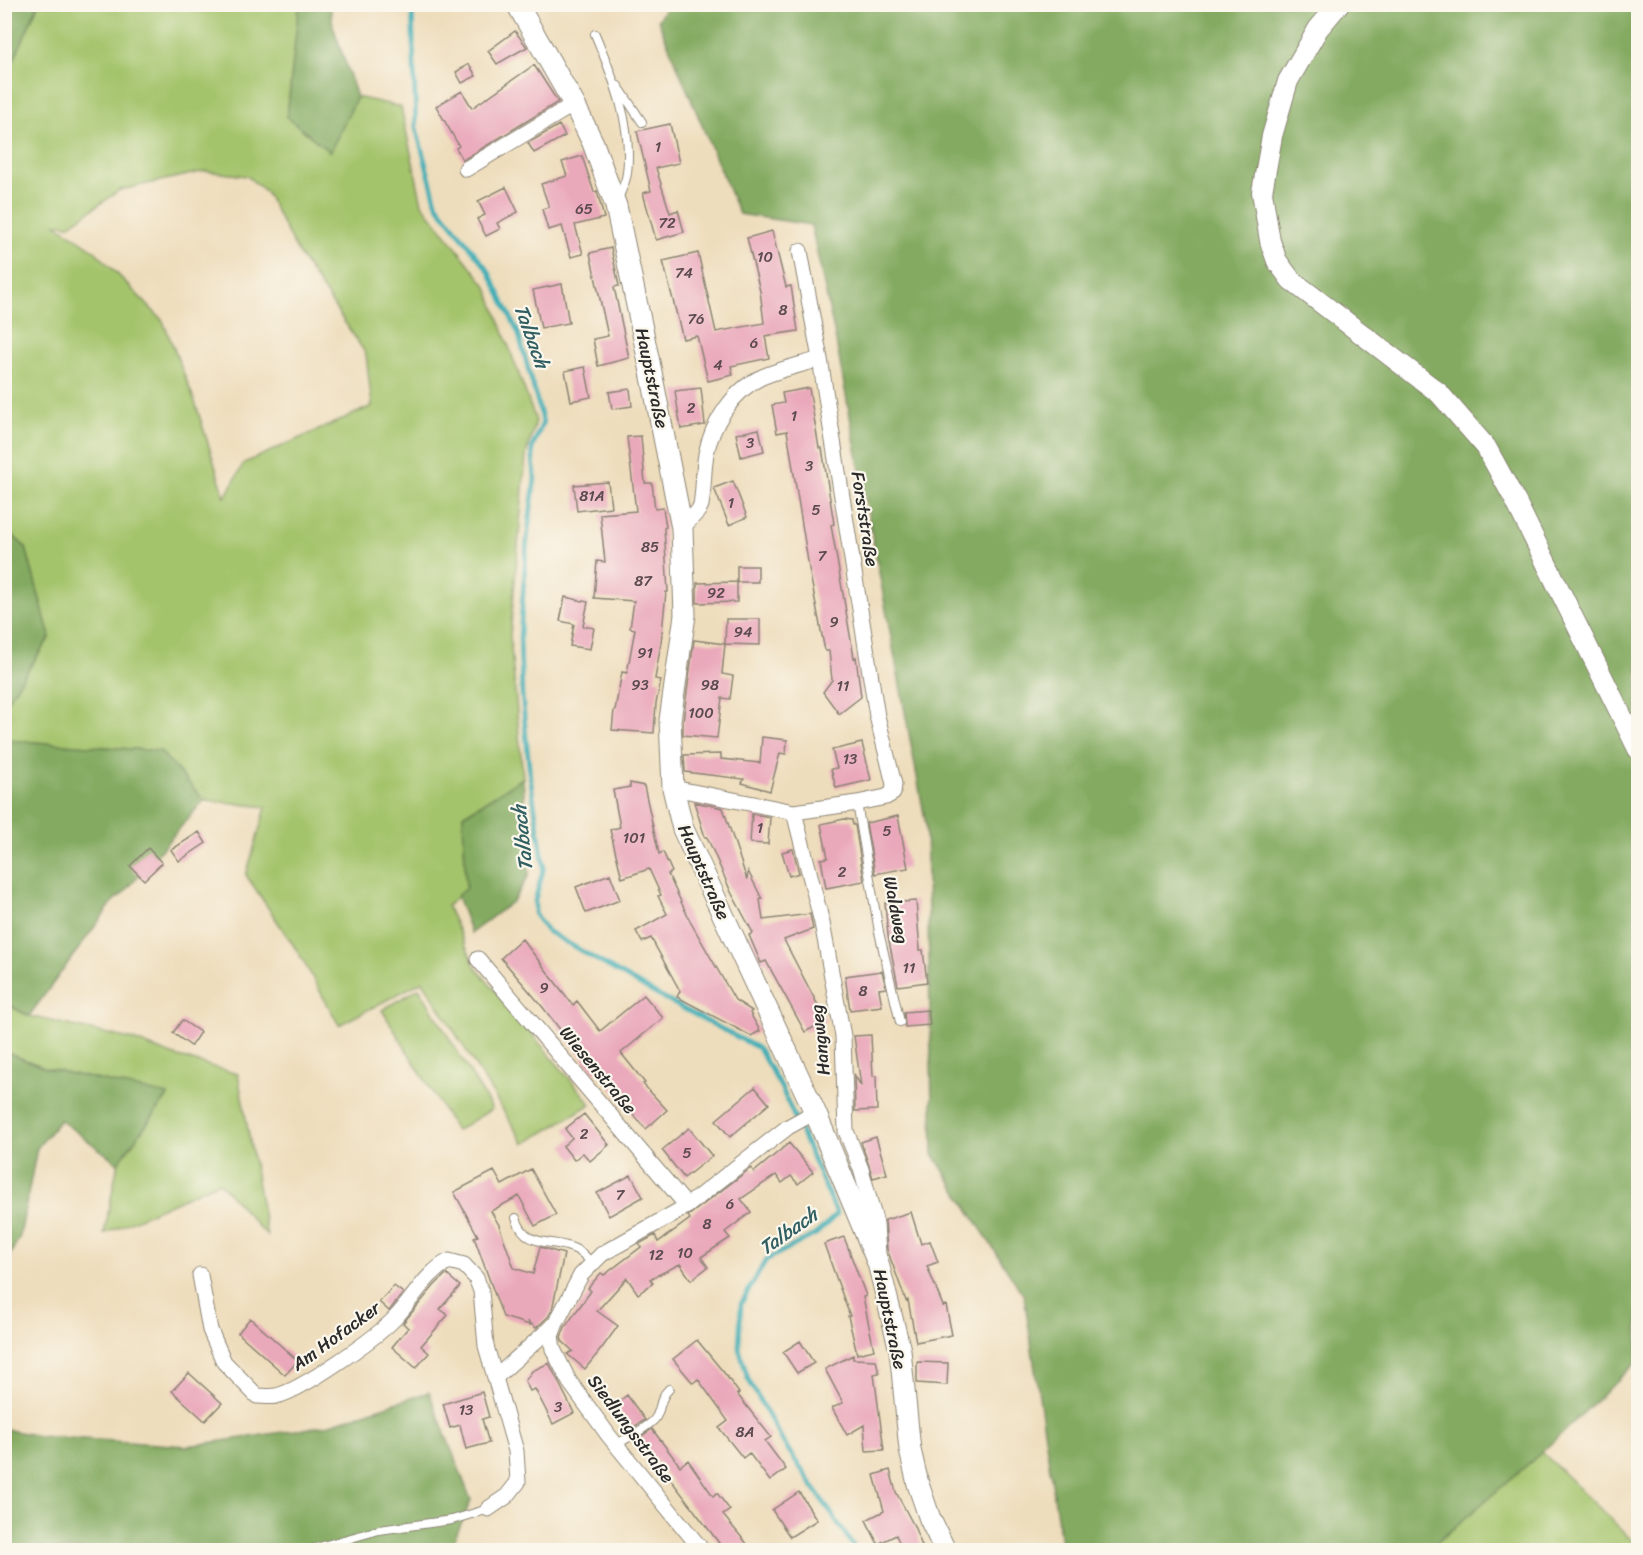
<svg xmlns="http://www.w3.org/2000/svg" width="1643" height="1555" viewBox="0 0 1643 1555" font-family="Sriracha,sans-serif">
  <style>
    .green { fill: #a4c46c; stroke: #68784c; stroke-width: 1.5; fill-rule: evenodd }
    .forest { fill: #83aa60; stroke: #576a46; stroke-width: 1.5 }
    .lines { fill: none; stroke-linecap: round; stroke-linejoin: round }
    .stream { stroke: #3badb5; stroke-width: 4.5 }
    .building { fill: #eaa8bb }
    .service-casing { stroke: #8c8474; stroke-width: 10 }
    .minor-casing { stroke: #8c8474; stroke-width: 17 }
    .tertiary-casing { stroke: #8c8474; stroke-width: 22 }
    .secondary-casing { stroke: #8c8474; stroke-width: 23 }
    .service { stroke: #fff; stroke-width: 8 }
    .minor { stroke: #fff; stroke-width: 15 }
    .tertiary { stroke: #fff; stroke-width: 20 }
    .secondary { stroke: #fff; stroke-width: 21 }
    .labels { text-anchor: middle; stroke-width: 4.5; stroke-linejoin: round; paint-order: stroke }
    .number-label { font-size: 15px; fill: #5b4a4f }
    .street-label { font-size: 18px; fill: #2b2b2b; stroke: #fbf7ec }
    .water-label { font-size: 20px; font-style: italic; fill: #315f62; stroke: #fbf7ec }
  </style>
  <rect width="100%" height="100%" fill="#fbf7ec"/>
  <filter id="ink" filterUnits="userSpaceOnUse"><feTurbulence type="fractalNoise" baseFrequency=".0167" numOctaves="2"/><feDisplacementMap in="SourceGraphic" scale="12" xChannelSelector="R" yChannelSelector="G"/><feConvolveMatrix kernelMatrix="1 2 1 2 8 2 1 2 1" color-interpolation-filters="sRGB"/></filter>
  <filter id="wash" filterUnits="userSpaceOnUse"><feTurbulence type="fractalNoise" baseFrequency=".008" numOctaves="4" result="noise"/><feDisplacementMap in="SourceGraphic" scale="24" xChannelSelector="R" yChannelSelector="G"/><feGaussianBlur stdDeviation="1.35" result="paint"/><feColorMatrix in="noise" values="0 0 0 0 0 0 0 0 0 0 0 0 0 0 0 0 0 1.4 0 .05"/><feComposite in="paint" operator="in"/></filter>
  <g filter="url(#wash)">
    <rect width="100%" height="100%" fill="#eeddbc"/>
    <path class="green" d="M38 5H299L287 117 330 152 357 97 401 107 422 204 487 287 536 421 526 455 510 636 523 778 463 815 466 889 447 906 476 968 591 1104 524 1144 423 981 339 1025 298 952 246 875 266 807 204 800 160 751 5 740V704L50 637 26 548 5 528V80ZM205 171 247 176 266 192 297 251 366 354 372 406 244 463 225 497 195 402 163 321 94 250 56 224 70 225 120 190Z
      M419 988 492 1109 456 1131 382 1010Z
      M4 1003 29 1016 130 1039 172 1055 238 1074 267 1236 219 1182 104 1234 118 1163 168 1096 46 1068 5 1052Z
      M1542 1452 1638 1546V1550H1428Z"/>
    <path class="forest" d="M5 4 38 5 5 80 4 5Z
      M668 4 1638 5V1361L1542 1452 1428 1550H1062L1024 1296 933 1154 926 825 835 336 811 225 739 214 658 20Z
      M299 5H330L333 26 357 97 330 152 287 117Z
      M5 528 26 548 50 637 5 704Z
      M4 740 160 751 204 800 123 894 115 899 29 1016 5 1003Z
      M523 778 529 875 513 901 471 933 457 896 466 888 463 815Z
      M5 1052 46 1068 168 1095 118 1163 60 1120 37 1148 20 1236 5 1265Z
      M429 1392 471 1500 450 1550H5L4 1429 39 1436 187 1446 324 1426Z"/>
    <g class="lines">
      <path class="stream" d="M412 4 416 128 437 205 488 270 518 332 543 422 532 448 535 478 527 540 520 636 522 694 530 776 544 867 535 900V915L547 931 659 996 758 1048 782 1089 837 1214 816 1234 766 1260 741 1304 739 1348 748 1379 783 1442 856 1550"/>
    </g>
    <g id="blocks">
      <path class="building" d="M515 31 527 47 497 64 488 51Z
        M469 64 476 76 462 83 456 72Z
        M534 65 558 102 463 160 456 148 459 146 436 106 462 91 472 108Z
        M670 124 679 163 656 168 670 213 678 210 684 232 656 240 643 193 651 191 637 131Z
        M559 125 565 136 534 153 528 143Z
        M582 156 594 192 597 191 604 218 575 225 583 254 571 257 562 226 548 230 542 209 549 207 541 184 567 176 562 162Z
        M506 187 518 212 497 223 500 229 486 236 477 219 485 215 478 201Z
        M772 231 786 287 791 286 798 331 765 336 769 358 731 366 733 375 708 381 697 336 683 339 663 261 698 253 716 332 764 323 760 291 747 238Z
        M611 248 619 286 614 287 629 358 598 366 593 339 608 336 590 253Z
        M562 284 569 323 541 328 533 290Z
        M585 367 591 397 571 401 565 371Z
        M701 388 705 425 681 429 675 391Z
        M809 388 819 448H822L834 524 831 525 854 658 856 657 861 697 839 714 823 692 832 680 829 651H825L810 574 787 431 777 433 772 405 784 403 782 393Z
        M630 389 632 406 612 409 609 392Z
        M759 429 764 451 741 457 736 434Z
        M641 436 645 483H652L655 509 663 508 666 527 664 528 668 592H666L661 643 655 679 661 680 656 703 654 733 612 730 614 710H615L622 672 627 673 635 629 630 628 634 601 594 598 597 561 605 562 600 514 636 511 627 437Z
        M733 481 747 517 729 525 714 488Z
        M608 482 611 507 577 511 574 485Z
        M737 566H758V582H737Z
        M737 582V602L697 603V583Z
        M565 597 588 602 583 626 594 628 590 649 570 646 574 624 560 621Z
        M726 619H760V645L725 644Z
        M694 640 725 644 722 674 733 676 730 699 722 698 717 738 683 735V721Z
        M762 737 787 740 786 754 780 753 770 791 742 783 744 779 685 772 684 755 721 754V759L760 763Z
        M862 743 871 780 836 788 831 769 837 768 832 750Z
        M630 783 644 786 659 854 663 852 672 872 668 874 691 923 735 1000 752 1011 750 1013 760 1031 751 1036 677 997 680 991 651 938 642 942 636 931 667 914 658 896 661 895 649 869 622 878 610 830 620 827 613 790 630 787Z
        M694 802 723 808 747 880 748 871 762 899H760L763 920 810 914 813 929 784 940 826 1021 805 1032 766 961 761 963 749 935 753 933 731 892 707 837H705Z
        M752 814 770 817 768 844 750 843Z
        M898 816 908 868 875 874 866 823Z
        M844 819 852 820 853 825H855L864 881 826 888 821 859 828 858 821 824Z
        M199 832 206 843 179 861 171 850Z
        M148 848 162 863 144 880 130 866Z
        M793 849 799 873 789 876 782 852Z
        M610 874 620 900 586 913 576 887Z
        M916 901 920 950H923L927 982 898 986 888 936 885 903Z
        M522 939 573 1005 577 1001 600 1031 644 995 663 1018 621 1053 645 1083 643 1084 667 1110 646 1129 626 1107 598 1070 594 1073 541 1005 501 958Z
        M882 971 886 988 879 989 882 1006 850 1010 845 976Z
        M928 1010 930 1025 905 1027 904 1012Z
        M182 1020 200 1032 191 1046 173 1033Z
        M871 1035 873 1076H876L877 1110 855 1111 854 1074 861 1086 854 1036Z
        M755 1087 769 1104 730 1137 716 1120Z
        M584 1114 609 1145 590 1161 583 1153 574 1160 563 1146 572 1138 565 1129Z
        M689 1128 712 1156 684 1178 662 1150Z
        M876 1137 887 1174 873 1178 861 1142Z
        M789 1143 813 1172 798 1184 791 1176 782 1183 776 1175 741 1199 751 1212 725 1232 730 1238 701 1257 708 1267 691 1280 680 1264 650 1279 653 1283 638 1294 627 1278 597 1311 618 1326 602 1348 585 1369 567 1354 573 1351 562 1341 561 1337 565 1327 591 1291 588 1288 601 1273 604 1275 641 1247 639 1244 655 1235 658 1242 690 1219 688 1216 751 1168 754 1172Z
        M531 1169 556 1215 535 1226 519 1196 491 1211 499 1225 514 1268 533 1274 540 1247 564 1254 552 1310 548 1317 536 1328 528 1321 530 1325 503 1317 474 1237 478 1236 454 1192 494 1171 502 1185Z
        M631 1175 643 1197 609 1216 597 1193Z
        M911 1212 921 1244 930 1241 938 1262 927 1266 943 1306 946 1305 952 1335 916 1342 908 1300 906 1301 887 1249 885 1220Z
        M844 1237 866 1296 863 1297 874 1350 857 1354 848 1316H850L824 1244Z
        M446 1274 460 1286 440 1309 448 1315 421 1346 429 1353 416 1368 392 1347 408 1328 403 1323 434 1286Z
        M394 1286 403 1293 389 1311 379 1302Z
        M250 1318 298 1361 285 1375 238 1333Z
        M697 1340 725 1374 739 1393 737 1394 771 1437 765 1441 786 1469 770 1481 749 1453 743 1458 719 1428 728 1421 698 1379 693 1383 673 1359Z
        M800 1341 814 1363 797 1373 783 1352Z
        M853 1355V1359L876 1360 879 1373 874 1374 884 1450 866 1451 864 1425 847 1435 832 1408 843 1403 825 1369Z
        M917 1362 948 1363 947 1385 917 1383Z
        M549 1363 574 1413 553 1424 535 1389 530 1391 525 1381 532 1371Z
        M189 1373 222 1403 205 1421 172 1391Z
        M482 1392 489 1417 482 1419 489 1443 466 1449 460 1425 450 1428 443 1404Z
        M627 1395 645 1420 632 1428 613 1406Z
        M652 1429 680 1466 688 1460 713 1496 717 1493 730 1510 723 1515 753 1551H711L719 1543 639 1438Z
        M890 1470 896 1492 914 1526 924 1551H903L896 1535 878 1544 866 1520 884 1511 874 1475Z
        M799 1492 817 1520 790 1537 772 1510Z"/>
    </g>
  </g>
  <g filter="url(#ink)">
    <use href="#blocks" fill-opacity="0" stroke="#8c8474" stroke-width="1.5"/>
    <g class="lines">
      <defs>
        <path id="service" d="M595 34C613 77 633 125 627 173 626 182 621 191 618 199
          M618 86 642 122
          M857 803 879 932 900 1022
          M516 1218C527 1251 553 1237 577 1250 583 1253 588 1259 592 1263
          M616 1445C628 1437 644 1430 654 1420 662 1411 658 1399 669 1389
          M309 1550 379 1530 452 1520 488 1509"/>
        <path id="minor" d="M466 169 574 104
          M682 528 698 511 701 505C704 488 703 471 706 454 712 424 733 390 762 377 780 369 801 365 820 359
          M673 788 794 812 857 803 886 797 893 793 894 784 877 716 820 359 800 251
          M794 812 822 923 843 1036 846 1131 861 1169 876 1224 878 1254
          M478 959 687 1206
          M200 1275 210 1330 224 1362 257 1396C263 1396 270 1397 276 1396 301 1391 377 1337 395 1318 413 1299 426 1273 449 1261L464 1265 476 1278 481 1291 486 1346 516 1451 518 1482 507 1496 488 1509
          M556 1323 551 1336 553 1349 569 1381 609 1436 702 1550
          M496 1377 556 1323 581 1275 602 1254 687 1206 788 1127 815 1112"/>
        <path id="tertiary" d="M1339 4 1318 29 1288 81 1272 136 1262 192 1270 241 1277 261 1291 280 1439 393 1486 447 1516 502 1638 749"/>
        <path id="secondary" d="M517 4 574 104 593 143 616 206 649 362 682 528 685 615 670 720 673 788 683 829 815 1112 878 1263 900 1350 910 1450 918 1484 930 1519 945 1550"/>
      </defs>
      <use href="#service" class="service-casing"/>
      <use href="#minor" class="minor-casing"/>
      <use href="#tertiary" class="tertiary-casing"/>
      <use href="#secondary" class="secondary-casing"/>
      <use href="#service" class="service"/>
      <use href="#minor" class="minor"/>
      <use href="#tertiary" class="tertiary"/>
      <use href="#secondary" class="secondary"/>
    </g>
  </g>
  <g class="labels">
    <g class="number-label">
      <text x="658" y="152">1</text>
      <text x="584" y="214">65</text>
      <text x="667" y="228">72</text>
      <text x="765" y="262">10</text>
      <text x="684" y="278">74</text>
      <text x="783" y="315">8</text>
      <text x="696" y="324">76</text>
      <text x="754" y="348">6</text>
      <text x="718" y="370">4</text>
      <text x="691" y="413">2</text>
      <text x="794" y="421">1</text>
      <text x="750" y="448">3</text>
      <text x="809" y="471">3</text>
      <text x="592" y="501">81A</text>
      <text x="731" y="508">1</text>
      <text x="816" y="515">5</text>
      <text x="650" y="552">85</text>
      <text x="822" y="561">7</text>
      <text x="643" y="586">87</text>
      <text x="716" y="598">92</text>
      <text x="834" y="627">9</text>
      <text x="743" y="637">94</text>
      <text x="645" y="658">91</text>
      <text x="640" y="690">93</text>
      <text x="710" y="690">98</text>
      <text x="843" y="691">11</text>
      <text x="701" y="718">100</text>
      <text x="850" y="764">13</text>
      <text x="760" y="833">1</text>
      <text x="887" y="836">5</text>
      <text x="634" y="843">101</text>
      <text x="842" y="877">2</text>
      <text x="909" y="973">11</text>
      <text x="544" y="993">9</text>
      <text x="863" y="996">8</text>
      <text x="584" y="1139">2</text>
      <text x="687" y="1158">5</text>
      <text x="620" y="1200">7</text>
      <text x="730" y="1209">6</text>
      <text x="707" y="1229">8</text>
      <text x="685" y="1258">10</text>
      <text x="656" y="1260">12</text>
      <text x="558" y="1412">3</text>
      <text x="466" y="1415">13</text>
      <text x="745" y="1437">8A</text>
    </g>
    <g class="street-label">
      <text transform="translate(652 378) rotate(78)" y="6">Hauptstraße</text>
      <text transform="translate(865 519) rotate(81)" y="6">Forststraße</text>
      <text transform="translate(704 872) rotate(66)" y="6">Hauptstraße</text>
      <text transform="translate(896 910) rotate(79)" y="6">Waldweg</text>
      <text transform="translate(820 1040) rotate(-96)" y="6">Hangweg</text>
      <text transform="translate(598 1070) rotate(50)" y="6">Wiesenstraße</text>
      <text transform="translate(890 1319) rotate(78)" y="6">Hauptstraße</text>
      <text transform="translate(336 1336) rotate(-36)" y="6">Am Hofacker</text>
      <text transform="translate(631 1429) rotate(53)" y="6">Siedlungsstraße</text>
    </g>
    <g class="water-label">
      <text transform="translate(532 336) rotate(70)" y="7">Talbach</text>
      <text transform="translate(522 838) rotate(-96)" y="7">Talbach</text>
      <text transform="translate(788 1231) rotate(-35)" y="7">Talbach</text>
    </g>
  </g>
  <rect width="1643" height="1555" fill="none" stroke="#fbf7ec" stroke-width="24"/>
</svg>
